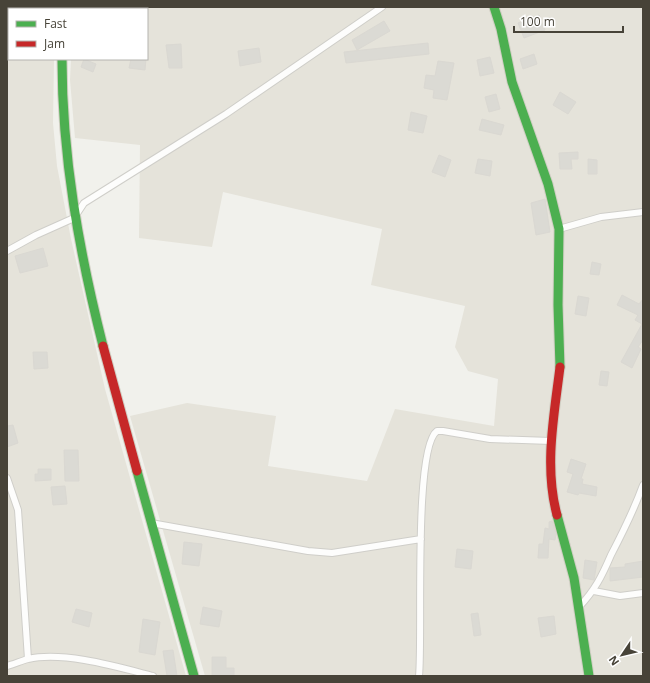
<svg xmlns="http://www.w3.org/2000/svg" width="650" height="683" viewBox="0 0 650 683" font-family="'Open Sans',sans-serif">
  <style>
    .residential { fill: #e5e3da }
    .building { fill: #dbdad4; stroke: #dad8d2 }
    .lines { fill: none; stroke-linecap: round; stroke-linejoin: round }
    .street-casing { stroke: #cfcec9; stroke-width: 8 }
    .fast-casing { stroke: #d0cec3; stroke-width: 11 }
    .jam-casing { stroke: #d0cec3; stroke-width: 11 }
    .street { stroke: #fdfdfc; stroke-width: 6 }
    .fast { stroke: #4caf50; stroke-width: 9 }
    .jam { stroke: #c62828; stroke-width: 9 }
  </style>
  <rect width="100%" height="100%" fill="#f1f1ec"/>
  <path class="residential" d="M7 7H57V9H9V59H54L53 123 57 166 71 239 105 389 186 676H7Z
    M73 7H643V676H205L130 416 187 403 276 416 268 466 367 481 395 409 494 426 498 379 468 371 455 347 465 306 371 285 382 229 223 192 212 247 139 238 140 145 75 138 70 80 71 59H147V9H73Z"/>
  <path class="building" d="M539 15 545 30 524 38 518 23Z
    M384 21 390 31 357 50 352 40Z
    M428 43 429 54 346 63 344 52Z
    M181 44 182 68H169L166 45Z
    M259 48 261 62 240 66 238 51Z
    M534 54 537 64 523 69 520 59Z
    M490 57 494 73 480 76 477 60Z
    M84 59 96 64 93 72 81 67Z
    M131 59H146L145 70 129 68Z
    M438 61 454 63 447 100 433 98 434 90 424 88 426 75 435 76Z
    M560 92 576 102 568 114 553 105Z
    M496 94 500 109 489 112 485 97Z
    M411 112 427 116 423 133 408 130Z
    M482 119 504 125 501 135 479 130Z
    M578 152V159H571L572 169H560L559 153Z
    M439 155 451 160 445 177 432 172Z
    M478 159 492 161 490 176 475 173Z
    M588 159 597 160V174H588Z
    M545 199 550 232 536 235 531 203Z
    M43 248 48 266 20 273 15 256Z
    M592 262 601 264 599 275 590 274Z
    M622 295 639 304 643 299V340L638 347 641 349 632 368 621 362 642 324 635 320 638 315 617 305Z
    M578 296 589 298 586 316 575 314Z
    M33 352H47L48 368 34 369Z
    M601 371 609 372 607 386 599 385Z
    M13 425 18 443 7 447V426Z
    M64 450H78L79 481H65Z
    M571 459 586 464 581 479H583L582 484 597 487 596 496 579 493 578 495 567 492 573 474 567 472Z
    M38 469H51V480L35 481V474H38Z
    M65 486 67 504 53 505 51 487Z
    M552 521 556 534 555 540 549 539 548 558H538L539 544H543L545 528 549 529V522Z
    M184 542 202 544 199 566 182 564Z
    M457 549 473 551 471 569 455 567Z
    M585 560 597 562 594 580 583 578Z
    M643 561V577L610 581V568L625 567V564Z
    M203 607 222 611 219 627 200 624Z
    M76 609 92 613 89 627 72 622Z
    M478 613 481 635 474 636 471 614Z
    M554 616 556 634 541 637 538 618Z
    M143 619 160 622 155 655 139 652Z
    M173 650 177 676H167L163 651Z
    M212 657H226V668H234V676H212Z"/>
  <g class="lines">
    <defs>
      <path id="street" d="M132 9 133 7
        M559 229 601 217 643 212
        M7 251 36 235 74 218 84 203 226 114 382 7
        M7 478 18 510 28 659
        M151 523 308 551 332 553 421 539
        M594 591 620 596 643 593
        M579 607C595 590 602 576 611 555 623 532 634 510 643 485
        M7 666C14 664 21 661 28 659 64 651 118 667 153 676
        M419 676C423 638 413 448 437 431H443L490 439 551 441"/>
      <path id="fast" d="M64 7V9
        M494 7 501 29 512 82 548 184 559 229 558 305 560 367
        M62 59C62 157 79 251 103 346
        M137 471 194 676
        M557 515 574 578 589 676"/>
      <path id="jam" d="M103 346 137 471
        M557 515C544 467 554 416 560 367"/>
    </defs>
    <use href="#street" class="street-casing"/>
    <use href="#fast" class="fast-casing"/>
    <use href="#jam" class="jam-casing"/>
    <use href="#street" class="street"/>
    <use href="#fast" class="fast"/>
    <use href="#jam" class="jam"/>
  </g>
  <rect width="650" height="683" fill="none" stroke="#474338" stroke-width="16"/>
  <rect x="8" y="8" width="140" height="52" fill="#ffffff" stroke="#b5b4af"/>
  <rect x="16" y="21" width="20" height="6" fill="#4caf50" stroke="#b5b4af"/>
  <text x="44" y="28" font-size="12" fill="#474338">Fast</text>
  <rect x="16" y="41" width="20" height="6" fill="#c62828" stroke="#b5b4af"/>
  <text x="44" y="48" font-size="12" fill="#474338">Jam</text>
  <g transform="translate(622 655) rotate(235)" stroke="#ffffff" stroke-width="3" paint-order="stroke">
  <path d="M0-3L7 15L0 10L-7 15Z" fill="#474338"/>
  <text y="-6" font-size="11" font-weight="bold" text-anchor="middle" fill="#474338">N</text>
  </g>
  <path d="M514 26v6h109v-6" fill="none" stroke="#474338" stroke-width="2"/>
  <text x="520" y="26" font-size="12" fill="#474338" stroke="#ffffff" stroke-width="3" paint-order="stroke">100 m</text>
</svg>
